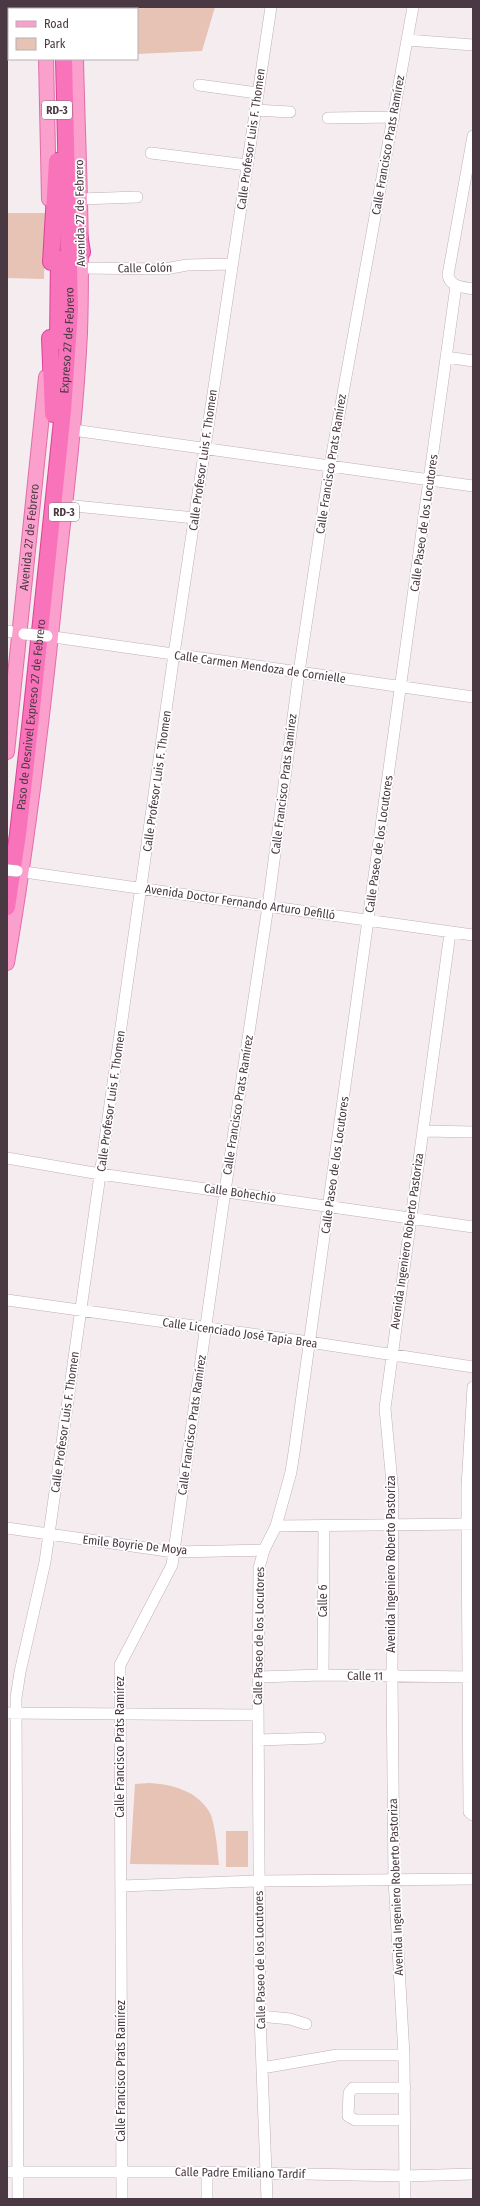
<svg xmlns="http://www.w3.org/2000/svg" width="480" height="2206" viewBox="0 0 480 2206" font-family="'Fira Sans Condensed',sans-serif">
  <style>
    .green { fill: #e7c3b6 }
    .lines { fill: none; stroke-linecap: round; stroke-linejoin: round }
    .minor-casing { stroke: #c1aeb9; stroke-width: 12 }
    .major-casing { stroke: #e06ea8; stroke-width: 16 }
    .highway-casing { stroke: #d94298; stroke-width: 18 }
    .minor { stroke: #fff; stroke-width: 11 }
    .major { stroke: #fb9fcc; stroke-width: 14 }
    .highway { stroke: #f973bb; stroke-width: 16 }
    .minor-bridge-casing { stroke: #c1aeb9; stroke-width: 12; stroke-linecap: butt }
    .minor-bridge { stroke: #fff; stroke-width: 11 }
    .labels { text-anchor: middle; stroke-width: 3.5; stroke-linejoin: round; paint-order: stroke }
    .shield { fill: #fff; stroke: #80747b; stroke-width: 1 }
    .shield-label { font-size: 11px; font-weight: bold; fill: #4a3943 }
    .street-label { font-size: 12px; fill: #4a3943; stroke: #fff }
  </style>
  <rect width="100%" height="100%" fill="#f5ecf0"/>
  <path class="green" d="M215 7 202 51 137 54V9H82Z
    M7 213H46L44 279 7 278Z
    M149 1783C172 1784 198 1791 210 1813 215 1823 218 1853 219 1865L130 1864 135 1784Z
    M226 1831H248V1867H226Z"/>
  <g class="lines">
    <defs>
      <path id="minor" d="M407 40 473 45
        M199 85 257 93
        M255 110 290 112
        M328 118 394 117
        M473 136 448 275C450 287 463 287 473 289
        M151 153 247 165
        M80 199 137 197
        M81 268 165 269 187 265 232 264
        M447 357 473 361
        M73 430 473 486
        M65 505 195 518
        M7 631 24 634
        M47 636 473 697
        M17 871 473 935
        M423 1131 473 1132
        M7 1158 100 1174 473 1227
        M7 1300 309 1342 473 1367
        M473 1387 467 1487V1524L469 1812 473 1815
        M276 1526 473 1524
        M7 1528 174 1552 264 1550
        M323 1675 324 1526
        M258 1677 323 1675 473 1677
        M7 1713 258 1715
        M258 1740 320 1738
        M121 1886 259 1881 473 1879
        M260 2016 290 2019 306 2024
        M262 2068 337 2055H404
        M405 2120H355L348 2116 349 2093 353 2088H405
        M7 2172H207L405 2176 473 2174
        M207 2172V2199
        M18 2199 16 1698 20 1672 45 1562 174 654 271 7
        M122 2199 120 1665 172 1565 225 1191 268 906 299 672 330 465 413 7
        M267 2199 260 2016 258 1700 259 1568 264 1550 276 1526 291 1472 295 1446 456 286
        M405 2199 404 2055 394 1879 392 1676 393 1494 385 1408 450 933"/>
      <g id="major">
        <path d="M45 7V9"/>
        <path d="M74 7 75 9"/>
        <path d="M46 59 49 199"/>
        <path id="s1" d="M7 752 46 377"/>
        <path d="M7 963C29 835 44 707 57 578 66 496 76 415 80 333 83 241 78 150 76 59"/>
      </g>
      <g id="highway">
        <path d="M63 7V9"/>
        <path d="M77 222 82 252"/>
        <path d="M51 262 57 161"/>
        <path d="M50 338 53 414"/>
        <path d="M58 341 59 259"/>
        <path id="s2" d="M7 907 18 834 31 718 63 411 70 310 64 59"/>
      </g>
    </defs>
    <use href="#minor" class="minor-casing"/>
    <use href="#major" class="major-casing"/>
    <use href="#highway" class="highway-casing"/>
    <use href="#minor" class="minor"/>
    <use href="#major" class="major"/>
    <use href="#highway" class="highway"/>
    <defs>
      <path id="minor-bridge" d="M24 634 47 636
        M7 870 17 871"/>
    </defs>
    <use href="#minor-bridge" class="minor-bridge-casing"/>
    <use href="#minor-bridge" class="minor-bridge"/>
  </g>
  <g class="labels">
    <g class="shield">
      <rect x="42" y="101" width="30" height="18" rx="3"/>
      <rect x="49" y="503" width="30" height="18" rx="3"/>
    </g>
    <g class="shield-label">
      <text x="57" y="114">RD-3</text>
      <text x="64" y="516">RD-3</text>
    </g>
    <g class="street-label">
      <text transform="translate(251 139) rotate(-82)" y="4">Calle Profesor Luis F. Thomen</text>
      <text transform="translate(388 145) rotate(-80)" y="4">Calle Francisco Prats Ramírez</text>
      <text transform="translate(80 213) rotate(-91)" y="4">Avenida 27 de Febrero</text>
      <text transform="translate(145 268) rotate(-1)" y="4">Calle Colón</text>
      <text dy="4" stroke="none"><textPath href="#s2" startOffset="570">Expreso 27 de Febrero</textPath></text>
      <text transform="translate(203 460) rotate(-82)" y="4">Calle Profesor Luis F. Thomen</text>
      <text transform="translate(331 464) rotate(-81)" y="4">Calle Francisco Prats Ramírez</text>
      <text transform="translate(424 523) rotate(-82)" y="4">Calle Paseo de los Locutores</text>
      <text dy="4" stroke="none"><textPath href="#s1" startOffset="216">Avenida 27 de Febrero</textPath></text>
      <text transform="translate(260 667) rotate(8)" y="4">Calle Carmen Mendoza de Cornielle</text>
      <text dy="4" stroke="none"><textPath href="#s2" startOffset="194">Paso de Desnivel Expreso 27 de Febrero</textPath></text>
      <text transform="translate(157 781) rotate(-82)" y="4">Calle Profesor Luis F. Thomen</text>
      <text transform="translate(284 784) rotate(-83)" y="4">Calle Francisco Prats Ramírez</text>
      <text transform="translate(379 844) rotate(-82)" y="4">Calle Paseo de los Locutores</text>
      <text transform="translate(240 902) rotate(8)" y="4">Avenida Doctor Fernando Arturo Defilló</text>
      <text transform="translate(111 1101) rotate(-82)" y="4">Calle Profesor Luis F. Thomen</text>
      <text transform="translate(238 1105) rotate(-81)" y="4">Calle Francisco Prats Ramírez</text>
      <text transform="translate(335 1165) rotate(-82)" y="4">Calle Paseo de los Locutores</text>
      <text transform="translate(240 1193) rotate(8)" y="4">Calle Bohechío</text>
      <text transform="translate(407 1241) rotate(-82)" y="4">Avenida Ingeniero Roberto Pastoriza</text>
      <text transform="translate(240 1333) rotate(8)" y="4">Calle Licenciado José Tapia Brea</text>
      <text transform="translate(65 1422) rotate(-82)" y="4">Calle Profesor Luis F. Thomen</text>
      <text transform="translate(192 1425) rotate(-82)" y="4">Calle Francisco Prats Ramírez</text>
      <text transform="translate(135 1545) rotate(6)" y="4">Emile Boyrie De Moya</text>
      <text transform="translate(391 1564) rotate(-90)" y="4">Avenida Ingeniero Roberto Pastoriza</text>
      <text transform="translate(323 1601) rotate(-90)" y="4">Calle 6</text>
      <text transform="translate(259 1636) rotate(-89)" y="4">Calle Paseo de los Locutores</text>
      <text transform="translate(365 1676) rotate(1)" y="4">Calle 11</text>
      <text transform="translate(120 1747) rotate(-90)" y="4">Calle Francisco Prats Ramírez</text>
      <text transform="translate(396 1887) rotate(-92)" y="4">Avenida Ingeniero Roberto Pastoriza</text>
      <text transform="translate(260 1960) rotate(-91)" y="4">Calle Paseo de los Locutores</text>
      <text transform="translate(121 2071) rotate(-90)" y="4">Calle Francisco Prats Ramírez</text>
      <text transform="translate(240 2173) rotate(1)" y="4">Calle Padre Emiliano Tardif</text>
    </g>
  </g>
  <rect width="480" height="2206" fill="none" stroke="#4a3943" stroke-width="16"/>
  <rect x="8" y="8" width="130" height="52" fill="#ffffff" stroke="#b7b0b4"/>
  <rect x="16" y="21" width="20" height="6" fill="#fb9fcc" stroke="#b7b0b4"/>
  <text x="44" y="28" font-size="12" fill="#4a3943">Road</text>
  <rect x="16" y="38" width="20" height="12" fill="#e7c3b6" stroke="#b7b0b4"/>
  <text x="44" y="48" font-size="12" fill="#4a3943">Park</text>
</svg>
